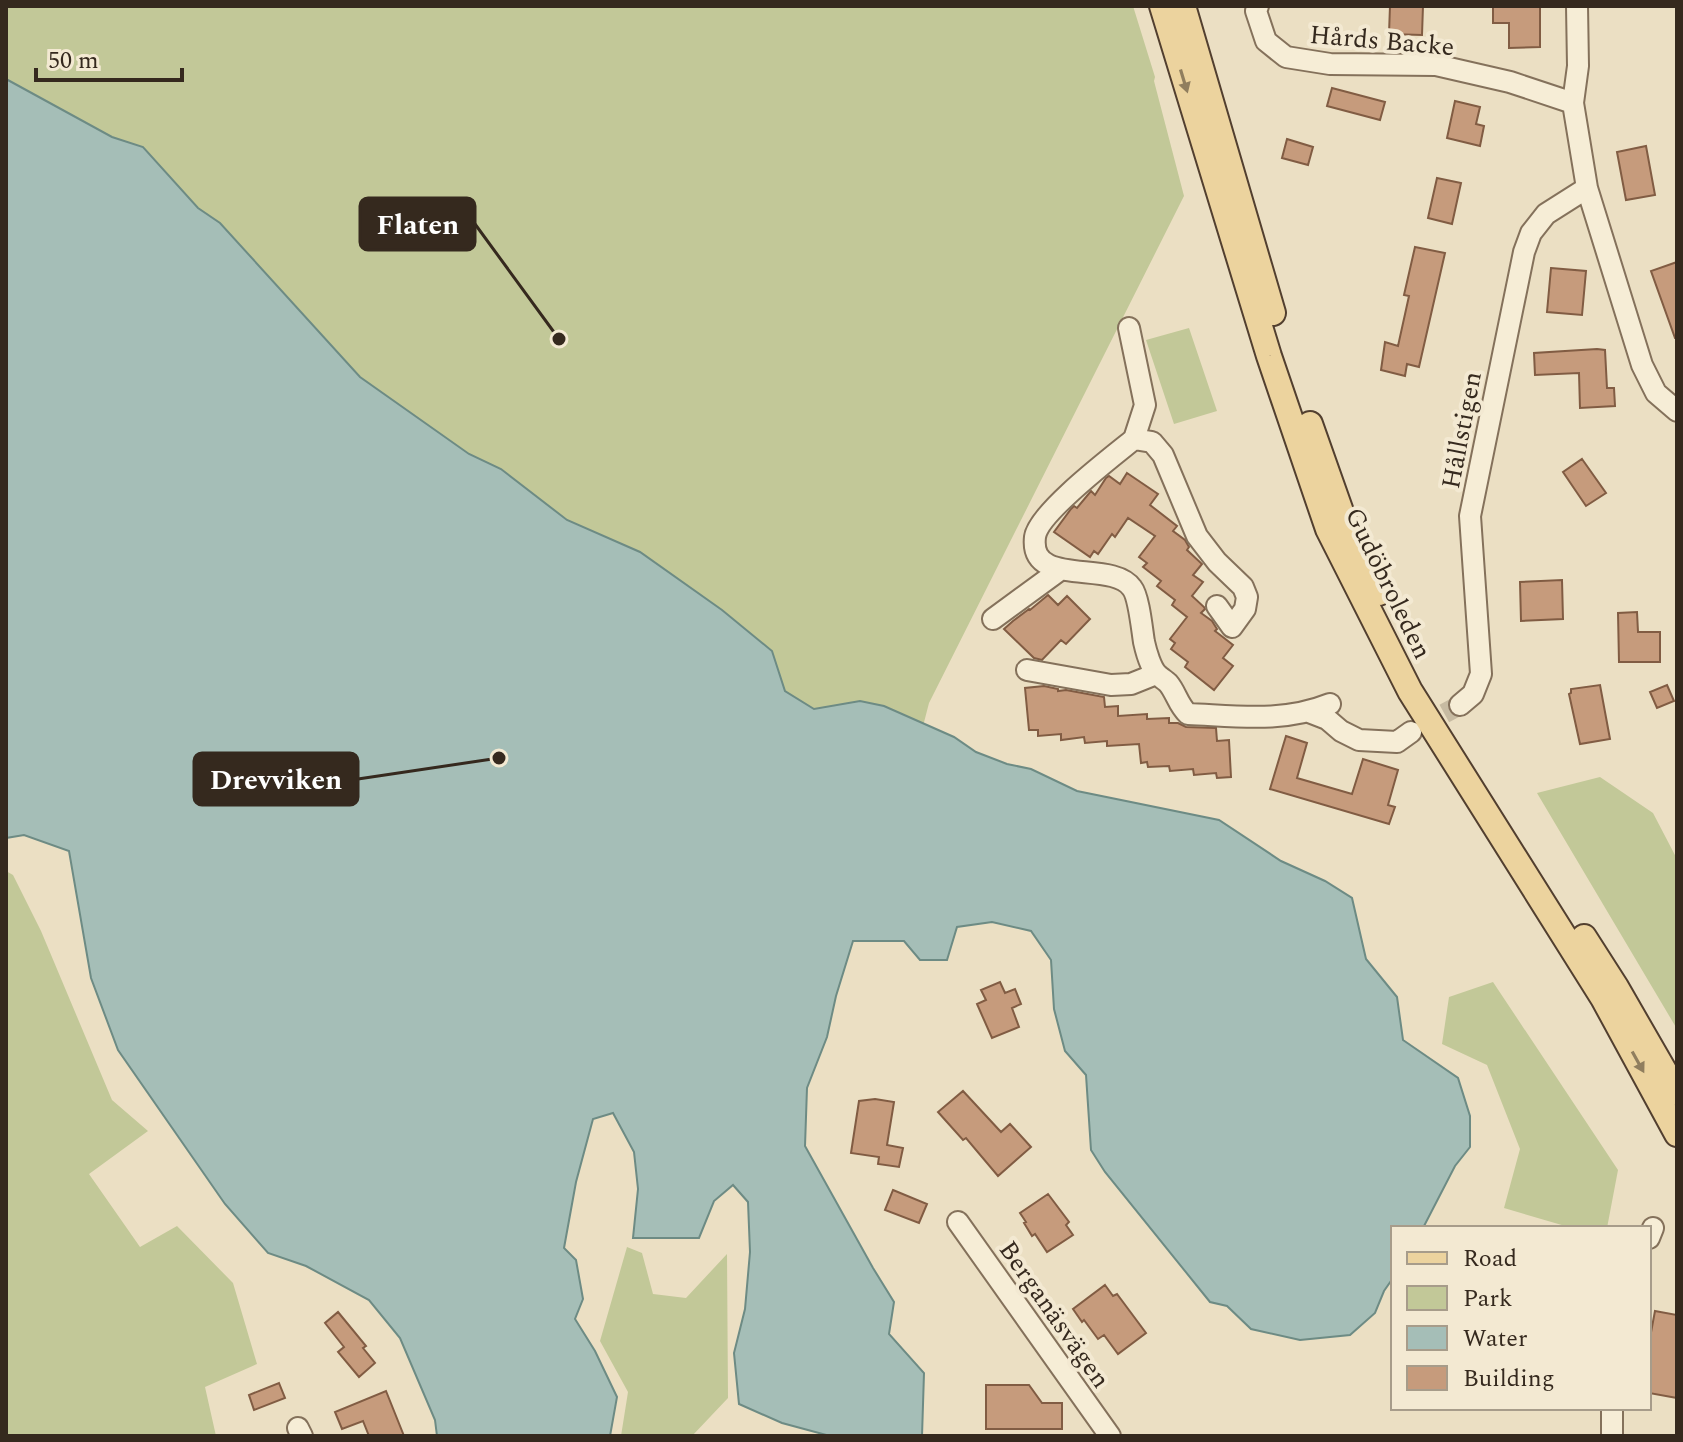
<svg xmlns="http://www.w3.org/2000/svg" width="1683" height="1442" viewBox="0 0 1683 1442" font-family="Spectral,serif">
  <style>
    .green { fill: #c2c898 }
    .water { fill: #a5beb7; stroke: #6d8b84; stroke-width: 2 }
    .building { fill: #c69b7c; stroke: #815c43; stroke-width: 2 }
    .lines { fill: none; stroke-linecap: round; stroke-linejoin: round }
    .minor-tunnel { stroke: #c7bba2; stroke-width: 20; stroke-dasharray: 20 10; stroke-linecap: butt }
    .minor-casing { stroke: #84715b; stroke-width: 24 }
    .major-casing { stroke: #523f2f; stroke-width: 28 }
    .minor { stroke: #f6edd6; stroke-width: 20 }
    .major { stroke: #ecd39e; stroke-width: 24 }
    .oneway { fill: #907e5e }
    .labels { text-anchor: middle; stroke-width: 8; stroke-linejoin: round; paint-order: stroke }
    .street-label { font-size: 26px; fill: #35291e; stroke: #f3e9d2 }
    .leader { fill: none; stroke: #35291e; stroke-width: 3 }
    .callout-dot { fill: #35291e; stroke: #f3e9d2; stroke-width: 3 }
    .callout { fill: #35291e; stroke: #35291e; stroke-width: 3 }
    .callout-label { font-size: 28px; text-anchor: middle; font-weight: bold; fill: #fff }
  </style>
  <rect width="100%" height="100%" fill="#ebdfc3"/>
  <path class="green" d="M6 6H1133L1155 77 1154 81 1184 196 929 703 893 842 6 481Z
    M1189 328 1217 411 1174 424 1146 340Z
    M1600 777 1653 813 1677 859V1029L1537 793Z
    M6 871 13 875 41 931 112 1100 148 1131 89 1174 140 1247 177 1226 233 1283 257 1364 205 1387 216 1436H6Z
    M1493 982 1618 1170 1607 1228H1572L1504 1208 1520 1149 1487 1065 1442 1044 1449 997Z
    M627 1247 642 1253 653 1294 686 1298 727 1254 728 1398 692 1436H621L628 1392 600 1341Z"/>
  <path class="water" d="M6 79 112 137 143 147 198 208 220 223 360 377 469 454 501 469 567 520 640 552 722 610 772 651 785 691 814 709 860 701 884 706 954 737 976 752 1007 764 1031 769 1077 791 1219 820 1281 861 1325 881 1352 898 1366 959 1397 997 1403 1040 1458 1078 1470 1116V1147L1455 1166 1423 1228H1393V1278L1384 1291 1375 1313 1350 1335 1300 1340 1251 1329 1227 1306 1210 1302 1105 1172 1091 1150 1086 1075 1065 1051 1054 1009 1051 960 1031 931 992 922 957 927 947 960H920L904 941H853L836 996 827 1037 807 1088 805 1146 873 1268 894 1302 889 1334 924 1373 922 1436H830L782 1423 739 1404 734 1353 745 1309 750 1252 748 1202 733 1185 714 1201 699 1238H633L638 1189 634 1152 613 1113 593 1119 576 1182 564 1248 576 1260 583 1299 575 1319 595 1351 617 1397 610 1436H437L435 1420 400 1338 369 1300 306 1266 268 1253 225 1204 118 1050 91 978 69 851 24 835 6 838Z"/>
  <path class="building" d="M1390 6H1423L1422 35 1389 34Z
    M1493 6H1540V47L1509 48V23H1493Z
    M1332 88 1385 102 1380 120 1327 106Z
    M1455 101 1480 107 1476 124 1484 126 1480 146 1447 138Z
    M1287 139 1313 147 1308 165 1282 158Z
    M1646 146 1655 195 1626 200 1617 152Z
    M1437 178 1461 183 1452 224 1428 218Z
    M1415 247 1445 253 1419 367 1407 364 1405 376 1381 370 1385 342 1398 346 1409 296 1404 295Z
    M1677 262V338H1675L1651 271Z
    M1551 268 1586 271 1582 315 1547 312Z
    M1597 349 1605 350 1607 388H1614L1615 406 1580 408 1579 373 1535 375 1534 353Z
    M1582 459 1606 493 1586 506 1563 472Z
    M1127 473 1158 494 1150 505 1177 526 1173 531 1185 540 1189 547 1187 550 1202 564 1193 575 1203 582 1192 596 1204 607 1205 609 1201 613 1212 621 1217 629 1215 631 1233 645 1223 658 1233 666 1214 690 1185 667 1188 662 1171 649 1175 643 1170 639 1187 617 1172 605 1175 600 1157 586 1161 581 1143 567 1147 563 1139 557 1155 536 1128 518 1115 537 1112 534 1098 554 1094 551 1090 557 1054 532 1071 509 1074 506 1077 508 1091 491 1095 495 1106 478 1109 476 1120 484Z
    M1562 580 1563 619 1521 621 1520 582Z
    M1048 595 1058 605 1067 596 1090 619 1066 644 1061 640 1042 660 1034 658 1004 629 1013 621 1029 609 1030 610Z
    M1637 612 1638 632H1660V662H1619L1618 613Z
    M1600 685 1610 739 1580 744 1569 694 1571 693V689Z
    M1667 685 1674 701 1657 708 1650 692Z
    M1044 686 1058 689V691L1066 690 1104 697 1105 707 1118 706V716L1147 714V719L1169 718V723H1178L1186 727 1216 728 1217 741 1229 740 1231 777 1217 778 1216 773 1194 775 1193 769 1170 771 1169 766 1148 767 1147 762 1141 763 1139 744 1107 746V741L1085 743 1084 737 1061 740V734L1038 736V730H1029L1025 688Z
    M1286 736 1307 743 1297 778 1352 794 1363 759 1398 770 1388 805 1395 807 1389 824 1270 789Z
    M1000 982 1005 993 1015 989 1021 1004 1012 1008 1019 1027 992 1038 977 1004 986 1000 981 990Z
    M963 1091 1001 1132 1010 1124 1031 1147 998 1176 966 1138 963 1140 938 1112Z
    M875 1099 894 1102 887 1145 903 1148 899 1167 878 1164 879 1157 851 1153 859 1101Z
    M893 1190 927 1204 919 1223 885 1210Z
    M1048 1194 1069 1222 1066 1225 1073 1235 1047 1252 1035 1234 1032 1236 1024 1223 1026 1222 1020 1213Z
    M1105 1285 1113 1296 1117 1294 1146 1333 1118 1354 1104 1335 1098 1339 1084 1320 1082 1322 1073 1309Z
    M1655 1311 1677 1315V1398L1649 1393V1343Z
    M338 1312 366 1346 363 1348 375 1363 359 1377 338 1352 344 1347 325 1323Z
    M279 1383 285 1398 254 1410 249 1395Z
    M986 1385H1029L1042 1403H1062V1429H986Z
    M386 1391 404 1436H369L363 1421 342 1429 335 1412Z"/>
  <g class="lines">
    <path class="minor-tunnel" d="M1418 728 1460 705"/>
    <defs>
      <path id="minor" d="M1258 6 1256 11 1266 41 1286 57 1330 64 1436 65 1510 82 1573 103
        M1577 6 1578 66 1573 103 1587 188 1642 365 1656 393 1677 411
        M1129 328 1145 405 1134 439
        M1217 606 1232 627 1245 609 1247 597 1243 587 1217 562 1197 536 1163 455 1152 442 1134 439C1112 457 1038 513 1035 537 1029 589 1112 559 1132 588 1139 597 1142 630 1144 642 1146 651 1151 669 1158 675 1160 677 1166 681 1168 683 1176 692 1178 705 1188 714 1237 716 1283 723 1330 704
        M993 619 1060 570
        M1027 670 1111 685 1131 684 1156 674
        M1460 705 1473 694 1481 674 1470 516 1524 252 1531 233 1546 214 1587 188
        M1309 712 1327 719 1341 731 1359 740 1397 742 1411 732
        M958 1222 1110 1436
        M1649 1238 1653 1228
        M298 1428 302 1436
        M1612 1436V1408"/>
      <path id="major" d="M1162 6 1269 356 1328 529 1410 691 1603 998 1677 1134
        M1183 6 1273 313
        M1310 424 1345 523 1379 593
        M1584 937 1616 987 1677 1093"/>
    </defs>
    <use href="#minor" class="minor-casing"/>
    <use href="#major" class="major-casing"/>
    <use href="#minor" class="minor"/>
    <use href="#major" class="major"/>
  </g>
  <defs><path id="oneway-solid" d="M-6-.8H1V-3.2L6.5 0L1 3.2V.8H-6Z" transform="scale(2)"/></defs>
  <g class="oneway">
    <use href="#oneway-solid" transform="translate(1184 81) rotate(73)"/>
    <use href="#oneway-solid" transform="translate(1638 1062) rotate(61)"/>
  </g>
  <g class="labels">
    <g class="street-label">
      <text transform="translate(1382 40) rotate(5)" y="9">Hårds Backe</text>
      <text transform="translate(1461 430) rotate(-79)" y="9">Hållstigen</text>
      <text transform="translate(1389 583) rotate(64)" y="9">Gudöbroleden</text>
      <text transform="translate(1055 1314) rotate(55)" y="9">Berganäsvägen</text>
    </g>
  </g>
  <path class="leader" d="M559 339L475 224M499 758L358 779"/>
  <g class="callout-dot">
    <circle cx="559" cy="339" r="8"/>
    <circle cx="499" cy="758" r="8"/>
  </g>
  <g class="callout">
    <rect x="360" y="198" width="115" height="52" rx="8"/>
    <rect x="194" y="753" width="164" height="52" rx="8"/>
  </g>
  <g class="callout-label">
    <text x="418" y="234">Flaten</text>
    <text x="276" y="789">Drevviken</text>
  </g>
  <rect width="1683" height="1442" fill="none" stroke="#35291e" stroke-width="16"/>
  <rect x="1391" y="1226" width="260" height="184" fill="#f3e9d2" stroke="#a79c8a" stroke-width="2"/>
  <rect x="1407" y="1252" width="40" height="12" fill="#ecd39e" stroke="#a79c8a" stroke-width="2"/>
  <text x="1463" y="1266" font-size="24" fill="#35291e">Road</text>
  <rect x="1407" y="1286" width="40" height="24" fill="#c2c898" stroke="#a79c8a" stroke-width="2"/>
  <text x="1463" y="1306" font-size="24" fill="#35291e">Park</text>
  <rect x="1407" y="1326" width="40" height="24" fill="#a5beb7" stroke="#a79c8a" stroke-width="2"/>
  <text x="1463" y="1346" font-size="24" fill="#35291e">Water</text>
  <rect x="1407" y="1366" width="40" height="24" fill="#c69b7c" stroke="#a79c8a" stroke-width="2"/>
  <text x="1463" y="1386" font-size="24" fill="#35291e">Building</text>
  <path d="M36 68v12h146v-12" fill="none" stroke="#35291e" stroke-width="4"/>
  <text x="48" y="68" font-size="24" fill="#35291e" stroke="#f3e9d2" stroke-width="6" paint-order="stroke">50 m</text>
</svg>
